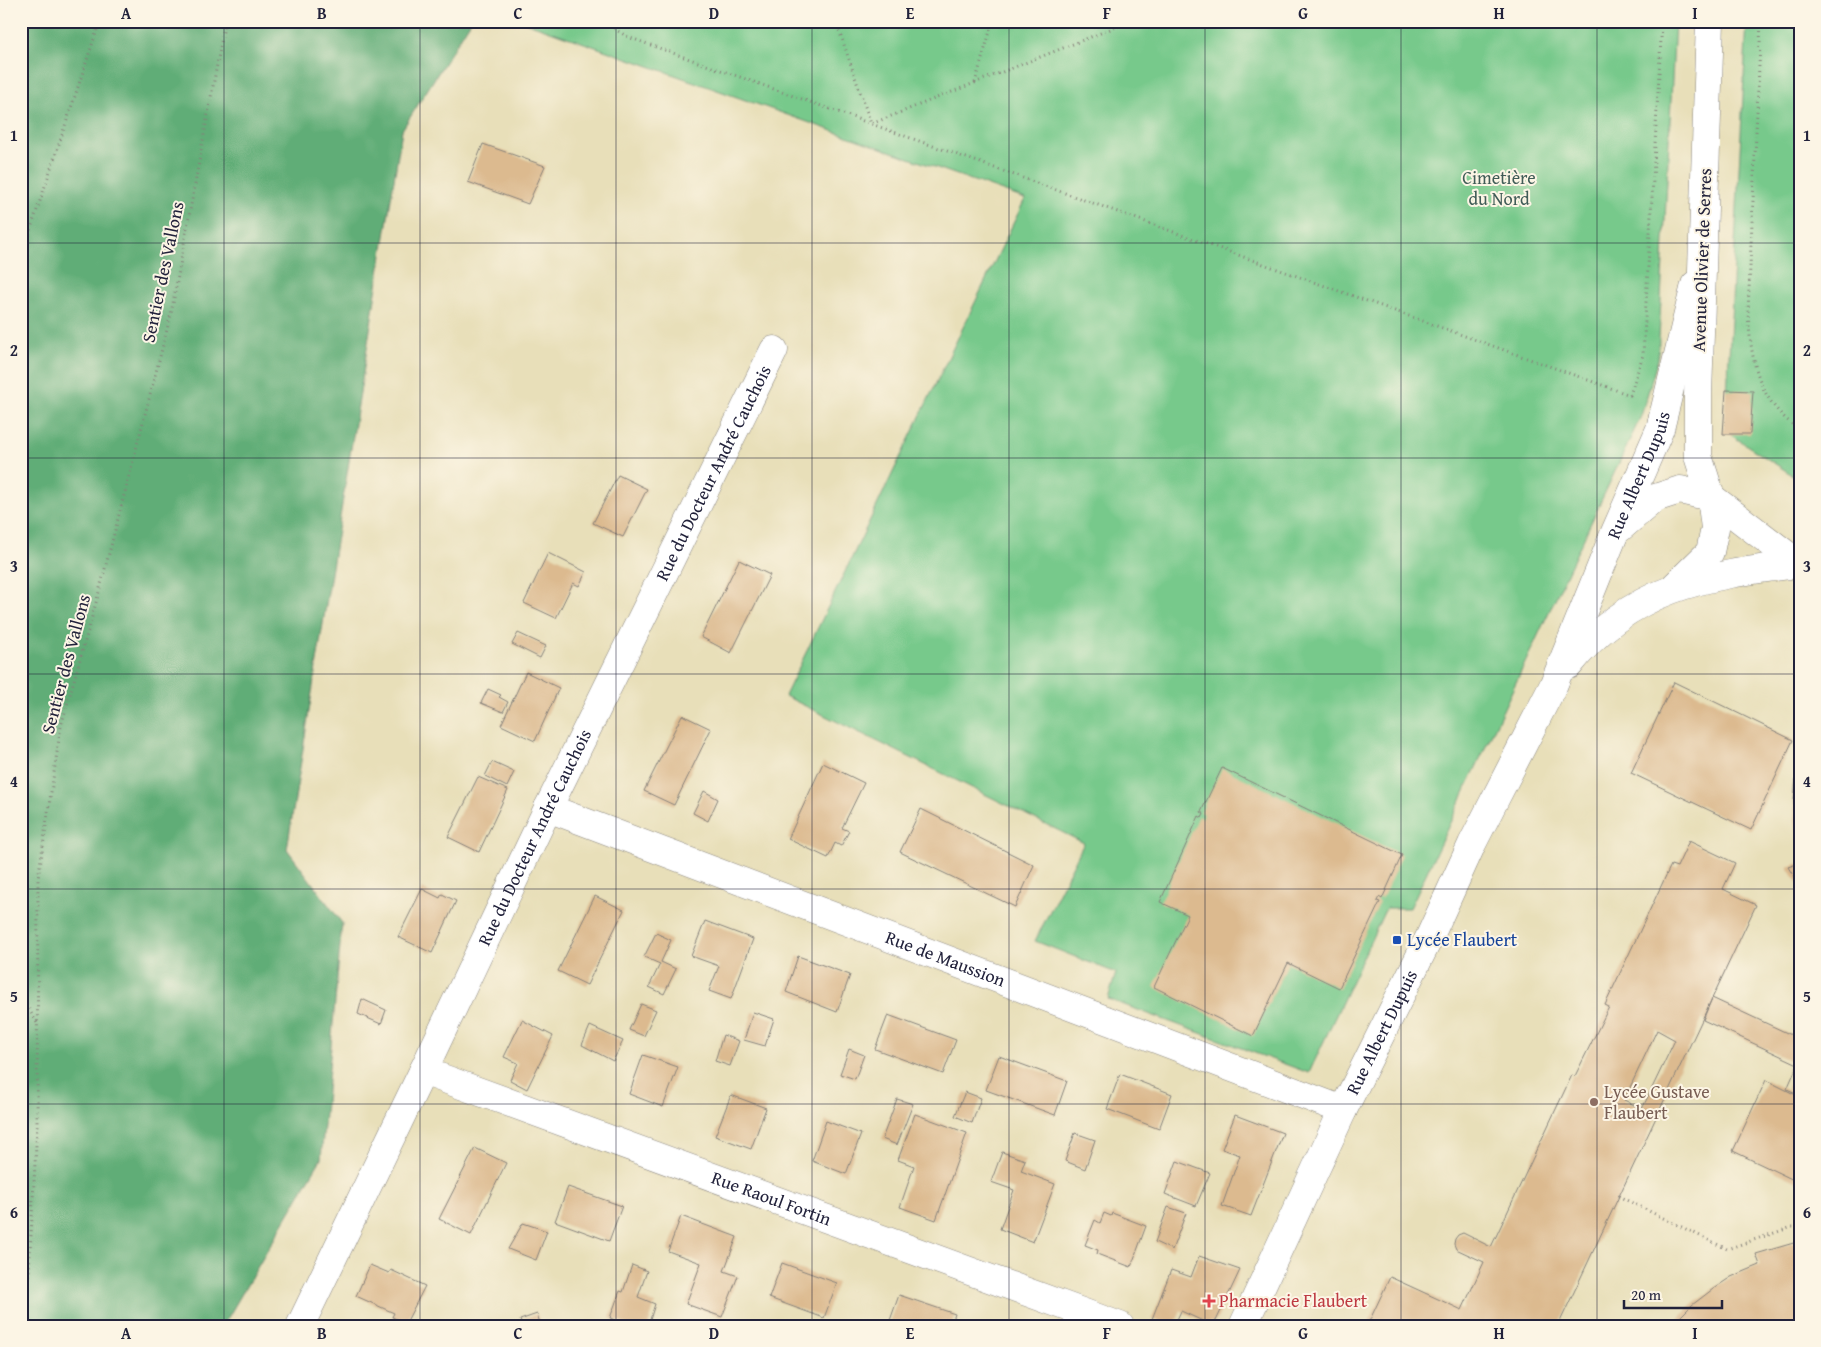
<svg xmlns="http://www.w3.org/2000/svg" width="1821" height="1347" viewBox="0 0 1821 1347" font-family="'Gentium Book Plus',serif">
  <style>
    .green { fill: #77c98b; stroke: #4c7663 }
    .forest { fill: #61ad77; stroke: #426859 }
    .building { fill: #dcba8f; fill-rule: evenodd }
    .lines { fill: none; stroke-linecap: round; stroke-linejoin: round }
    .street-casing { stroke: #85807a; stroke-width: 29 }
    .secondary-casing { stroke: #85807a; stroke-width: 29 }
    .path { stroke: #85807a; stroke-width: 3; stroke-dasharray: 1 4; stroke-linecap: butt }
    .street { stroke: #fff; stroke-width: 28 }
    .secondary { stroke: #fff; stroke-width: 28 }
    .grid { fill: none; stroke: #22223b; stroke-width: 1; stroke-opacity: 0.55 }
    .transit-dot { fill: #1a4fb4; stroke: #fcf5e5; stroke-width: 2 }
    .education-dot { fill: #8d6e63; stroke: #fcf5e5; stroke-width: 2 }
    .health-dot { fill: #e0444e; stroke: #fcf5e5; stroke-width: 2 }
    .labels { text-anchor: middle; stroke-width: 4; stroke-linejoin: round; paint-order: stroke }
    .park-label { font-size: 18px; fill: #405c57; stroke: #fcf5e5 }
    .street-label { font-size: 18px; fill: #22223b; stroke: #fcf5e5 }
    .transit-label { font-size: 18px; fill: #164399; stroke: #fcf5e5; text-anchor: start }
    .education-label { font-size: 18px; fill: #785e54; stroke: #fcf5e5; text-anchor: start }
    .health-label { font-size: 18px; fill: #be3a42; stroke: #fcf5e5; text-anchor: start }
    .neatline { fill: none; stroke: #22223b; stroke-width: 2 }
    .grid-label { font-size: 16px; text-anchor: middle; font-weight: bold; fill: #22223b }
  </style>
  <rect width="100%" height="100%" fill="#fcf5e5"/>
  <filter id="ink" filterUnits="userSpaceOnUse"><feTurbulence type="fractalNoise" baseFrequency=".02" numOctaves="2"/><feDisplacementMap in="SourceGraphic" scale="10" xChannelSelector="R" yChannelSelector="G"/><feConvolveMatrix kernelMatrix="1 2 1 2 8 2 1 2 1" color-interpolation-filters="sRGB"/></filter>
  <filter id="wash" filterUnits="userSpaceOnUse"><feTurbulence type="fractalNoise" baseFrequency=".0096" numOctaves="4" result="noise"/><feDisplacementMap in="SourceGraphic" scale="20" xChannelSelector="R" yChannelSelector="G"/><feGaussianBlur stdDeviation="1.12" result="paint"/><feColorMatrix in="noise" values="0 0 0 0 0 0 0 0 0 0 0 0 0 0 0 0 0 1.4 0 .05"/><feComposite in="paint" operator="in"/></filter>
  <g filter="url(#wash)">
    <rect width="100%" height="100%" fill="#e8dfb9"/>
    <path class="green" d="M522 21H1675L1658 359 1641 416 1410 908H1386L1309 1073 1108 999 1116 973 1035 941 1084 843 785 696 1025 199Z
      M1747 21H1800V480L1725 431Z"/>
    <path class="forest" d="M21 21H471L402 130 287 849 342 923 321 1159 223 1326H21Z"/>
    <g id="blocks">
      <path class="building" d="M483 144 545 166 528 204 468 182Z
        M1726 390 1753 391 1750 434H1723Z
        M618 475 647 489 623 537 593 523Z
        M548 553 586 572 579 586 573 583 556 618 524 603Z
        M739 560 770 575 731 653 701 637Z
        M518 633 546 646 540 658 512 644Z
        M526 672 559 688 535 741 501 725Z
        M1674 682 1793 740 1751 830 1631 773Z
        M488 689 501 695 499 697 508 702 503 712 481 703Z
        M682 715 711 729 674 805 644 791Z
        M1800 761V845H1799L1795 820 1794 799 1796 777Z
        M492 762 514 772 507 787 485 776Z
        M823 763 864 783 842 828 849 831 841 846 835 843 828 858 788 839Z
        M1222 768 1402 855 1382 899 1379 897 1377 901 1380 902 1339 988 1288 963 1253 1036 1154 987 1188 915 1160 902 1199 816 1202 818 1204 814 1201 812Z
        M478 777 508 790 479 852 448 837Z
        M704 791 718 799 708 821 693 813Z
        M921 809 1034 865 1015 907 900 852Z
        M1689 841 1735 863 1723 889 1756 905 1558 1326H1367L1390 1277 1462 1310 1484 1262 1456 1249 1454 1244 1455 1239 1458 1235 1463 1233 1491 1247 1572 1075 1575 1076 1609 1007 1605 1005 1671 865 1677 867ZM1657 1030 1675 1040 1642 1109 1624 1100Z
        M1800 863V887L1788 867Z
        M422 889 440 898 442 894 456 901 432 953 398 937Z
        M595 896 624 910 587 985 558 971Z
        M705 921 753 939 731 999 709 991 719 966 691 956Z
        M656 933 671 940 661 962 676 969 664 994 649 987 660 964 644 957Z
        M798 956 850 975 837 1012 786 992Z
        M1712 998 1800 1039V1095L1787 1089 1798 1064 1703 1020Z
        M362 999 386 1010 381 1024 358 1014Z
        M641 1004 656 1010 644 1036 629 1030Z
        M753 1012 774 1019 765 1046 744 1040Z
        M888 1015 956 1040 943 1074 875 1049Z
        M522 1020 553 1036 527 1089 510 1080 518 1063 504 1057Z
        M590 1026 623 1041 613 1061 582 1045Z
        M723 1035 739 1041 730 1066 715 1061Z
        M849 1049 864 1055 855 1079 840 1074Z
        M643 1055 678 1067 663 1107 629 1094Z
        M999 1056 1067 1081 1055 1115 986 1090Z
        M1120 1074 1172 1094 1159 1129 1107 1109Z
        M1766 1080 1800 1097V1183L1733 1151Z
        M965 1092 981 1098 972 1123 955 1116Z
        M731 1095 766 1108 751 1149 715 1136Z
        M897 1099 913 1104 897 1145 882 1139Z
        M915 1114 967 1133 936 1220 900 1207 914 1166 898 1160Z
        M1235 1115 1283 1133 1251 1216 1222 1206 1240 1155 1222 1149Z
        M826 1121 861 1134 846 1174 812 1161Z
        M1075 1133 1095 1140 1085 1169 1065 1161Z
        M475 1148 506 1163 471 1235 439 1219Z
        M1002 1152 1025 1160 1021 1171 1055 1184 1033 1242 1000 1229 1014 1190 991 1182Z
        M1177 1161 1210 1173 1196 1206 1165 1194Z
        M568 1187 622 1206 609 1241 555 1221Z
        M1168 1207 1186 1213 1172 1250 1155 1242Z
        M1104 1213 1111 1216 1112 1213 1146 1226 1131 1267 1097 1254 1098 1250 1085 1245 1095 1220 1100 1223Z
        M681 1216 737 1237 724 1271 738 1276 722 1317 686 1304 701 1263 668 1251Z
        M523 1223 547 1231 536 1260 508 1249Z
        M1797 1242 1800 1253V1326H1671L1692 1305 1713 1289 1731 1277 1760 1265 1756 1254Z
        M1199 1256 1240 1270 1216 1321 1207 1323 1181 1311 1174 1326 1152 1319 1171 1270 1191 1277Z
        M782 1263 837 1283 824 1318 769 1298Z
        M370 1265 389 1273 391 1270 425 1286 406 1323 392 1317 394 1313 356 1296Z
        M632 1265 647 1271 638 1297 655 1304 648 1326H630L610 1318 620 1291 623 1292Z
        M899 1295 955 1314 951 1326H888Z
        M537 1314 541 1326H522L520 1320Z"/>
    </g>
  </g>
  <g filter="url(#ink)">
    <use href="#blocks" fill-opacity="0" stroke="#85807a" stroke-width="1"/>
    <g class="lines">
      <defs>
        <g id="street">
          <path d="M1620 528 1655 498 1680 490 1711 497 1715 528 1710 552 1675 586"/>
          <path d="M1569 665C1630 587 1705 576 1797 564"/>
          <path id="s1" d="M548 808 1343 1110"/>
          <path id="s2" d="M423 1071 1120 1326"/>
          <path id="s3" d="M300 1326 423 1071 548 808 774 350"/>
          <path id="s4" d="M1243 1326 1343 1110 1430 936 1472 844 1553 686 1615 532 1660 429 1695 285"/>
        </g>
        <path id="secondary" d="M1710 21 1698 395V456L1711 497 1800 565"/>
      </defs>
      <use href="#street" class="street-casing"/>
      <use href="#secondary" class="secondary-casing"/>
      <path class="path" d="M601 21 628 37 1630 395 1643 355 1662 21
        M836 21 871 124 1131 21
        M1761 21 1748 312C1751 360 1757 401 1800 430
        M975 83 993 21
        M21 279 27 240 100 21
        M21 996 37 1023
        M1618 1196 1727 1249 1792 1227H1800
        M26 1326 37 1127 38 879 61 726 99 592 171 314 225 21"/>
      <use href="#street" class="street"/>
      <use href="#secondary" class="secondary"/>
    </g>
  </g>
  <path class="grid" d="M224 21V1326M420 21V1326M616 21V1326M812 21V1326M1009 21V1326M1205 21V1326M1401 21V1326M1597 21V1326M21 243H1800M21 458H1800M21 674H1800M21 889H1800M21 1104H1800"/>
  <rect class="transit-dot" x="1392" y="935" width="10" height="10" rx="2.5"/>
  <circle class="education-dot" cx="1594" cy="1102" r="5"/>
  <path class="health-dot" d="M1206.5 1293.5h5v5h5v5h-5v5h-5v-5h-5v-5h5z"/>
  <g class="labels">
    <g class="park-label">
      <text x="1499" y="184">Cimetière<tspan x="1499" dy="21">du Nord</tspan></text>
    </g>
    <g class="street-label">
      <text transform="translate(1702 260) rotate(-88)" y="6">Avenue Olivier de Serres</text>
      <text transform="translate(163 272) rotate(-78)" y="6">Sentier des Vallons</text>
      <text dy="6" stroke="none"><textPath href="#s3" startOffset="948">Rue du Docteur André Cauchois</textPath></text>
      <text dy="6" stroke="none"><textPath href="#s4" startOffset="939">Rue Albert Dupuis</textPath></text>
      <text transform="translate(66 664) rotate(-75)" y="6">Sentier des Vallons</text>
      <text dy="6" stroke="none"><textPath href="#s3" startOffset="542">Rue du Docteur André Cauchois</textPath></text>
      <text dy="6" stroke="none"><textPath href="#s1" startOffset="425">Rue de Maussion</textPath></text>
      <text dy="6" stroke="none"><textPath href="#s4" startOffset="325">Rue Albert Dupuis</textPath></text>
      <text dy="6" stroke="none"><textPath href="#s2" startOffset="371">Rue Raoul Fortin</textPath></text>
    </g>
    <g class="transit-label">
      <text x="1407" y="946">Lycée Flaubert</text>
    </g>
    <g class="education-label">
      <text x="1604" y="1098">Lycée Gustave<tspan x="1604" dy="21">Flaubert</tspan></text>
    </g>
    <g class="health-label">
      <text x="1219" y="1307">Pharmacie Flaubert</text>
    </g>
  </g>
  <rect width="1821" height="1347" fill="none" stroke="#fcf5e5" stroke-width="55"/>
  <path d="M1624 1300v8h98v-8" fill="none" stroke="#22223b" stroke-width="2.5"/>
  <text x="1631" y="1300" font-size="15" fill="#22223b" stroke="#fcf5e5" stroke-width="4" paint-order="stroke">20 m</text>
  <rect x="28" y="28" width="1766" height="1292" class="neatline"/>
  <g class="grid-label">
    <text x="126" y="19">A</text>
    <text x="322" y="19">B</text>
    <text x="518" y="19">C</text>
    <text x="714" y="19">D</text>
    <text x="910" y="19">E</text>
    <text x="1107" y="19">F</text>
    <text x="1303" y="19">G</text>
    <text x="1499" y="19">H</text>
    <text x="1695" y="19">I</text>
    <text x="14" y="141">1</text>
    <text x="1807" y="141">1</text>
    <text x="14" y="356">2</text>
    <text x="1807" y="356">2</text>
    <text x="14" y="572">3</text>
    <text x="1807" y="572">3</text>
    <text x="14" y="787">4</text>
    <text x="1807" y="787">4</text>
    <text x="14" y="1002">5</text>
    <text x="1807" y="1002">5</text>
    <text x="14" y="1218">6</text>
    <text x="1807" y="1218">6</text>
    <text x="126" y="1339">A</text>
    <text x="322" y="1339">B</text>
    <text x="518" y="1339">C</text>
    <text x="714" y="1339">D</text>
    <text x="910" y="1339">E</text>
    <text x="1107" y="1339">F</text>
    <text x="1303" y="1339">G</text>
    <text x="1499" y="1339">H</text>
    <text x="1695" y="1339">I</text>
  </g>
</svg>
